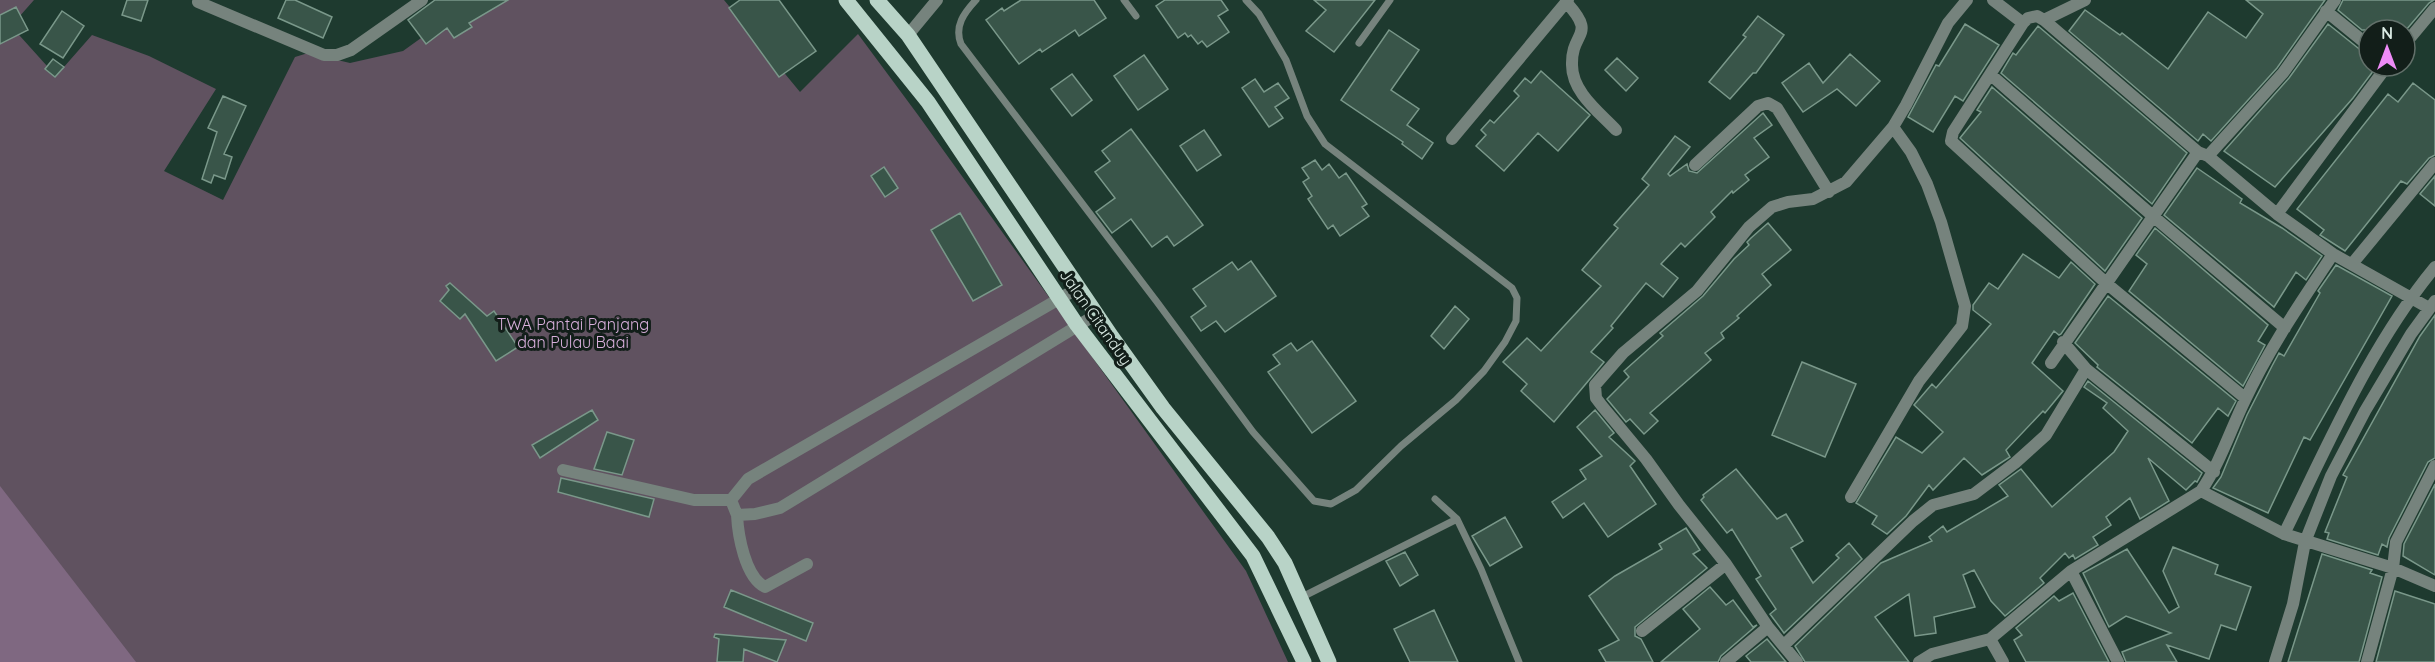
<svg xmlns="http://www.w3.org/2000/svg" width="2435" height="662" viewBox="0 0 2435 662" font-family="Quicksand,sans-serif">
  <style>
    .green { fill: #605260 }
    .water { fill: #7f6881 }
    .building { fill: #395549; stroke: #7a988a; stroke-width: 1.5 }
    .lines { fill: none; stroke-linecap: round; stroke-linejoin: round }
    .service { stroke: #76837d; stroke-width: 7 }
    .minor { stroke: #76837d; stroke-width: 12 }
    .primary { stroke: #b8d3c7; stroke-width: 15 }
    .labels { text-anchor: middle; stroke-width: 6; stroke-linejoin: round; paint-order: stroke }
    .street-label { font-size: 16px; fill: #dbebe4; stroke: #121e19 }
    .park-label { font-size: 16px; fill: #d8afdb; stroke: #121e19 }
  </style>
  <rect width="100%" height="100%" fill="#1e3a2f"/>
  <path class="green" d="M0 0H34L11 26 56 76 92 35 149 56 216 89 164 171 223 200 295 57 308 53 350 63 403 51 449 18 503 0H724L800 92 858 34 918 115 1246 571 1288 662H0Z"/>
  <path class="water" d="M0 486 136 662H0Z"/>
  <path class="building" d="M127 0H148L141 21 122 15Z
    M286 0H295L332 17 323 38 278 18Z
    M435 0H508L469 23 472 27 454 38 447 28 426 44 408 20Z
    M740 0H779L816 51 779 77 729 8Z
    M1021 0H1094L1106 18 1079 36 1075 30 1042 52 1040 49 1019 64 986 20 1002 8 1004 11Z
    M1165 0H1221L1228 10 1218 16 1229 32 1207 47 1202 41 1198 44 1191 35 1188 37 1185 33 1178 38 1156 6Z
    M1314 0H1375L1334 52 1306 31 1326 10Z
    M2246 0H2325L2277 68 2211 141 2203 134 2198 141 2069 31 2085 10 2120 35 2122 33 2168 69 2208 12 2246 38 2263 14Z
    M2343 0H2434L2429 3 2406 30H2362L2338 10Z
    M16 7 28 30 0 44V15Z
    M62 11 84 26 63 58 40 44Z
    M1758 16 1784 35 1756 73H1753L1730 99 1709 82 1746 37 1743 35Z
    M1965 24 1999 45 1963 101 1955 96 1933 132 1908 117 1936 65 1939 66Z
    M2328 24 2363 52 2369 58V66H2377L2353 98 2275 187 2224 151 2289 78Z
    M2038 26 2187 153 2152 204 2001 73 2013 53 2016 55Z
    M1389 30 1419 50 1391 90 1419 109 1407 125 1433 143 1422 159 1402 144 1403 142 1341 100Z
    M1850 54 1880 81 1856 106 1837 89 1803 112 1782 83 1809 63 1823 83Z
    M1144 55 1168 89 1138 110 1114 76Z
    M1617 58 1638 78 1626 91 1605 70Z
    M53 59 64 67 55 77 45 69Z
    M1541 71 1590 115 1558 151 1538 133 1504 171 1476 146 1486 135 1481 130 1490 120 1494 123 1519 96 1514 91 1525 78 1531 83Z
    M1072 74 1092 100 1072 116 1051 89Z
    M1255 79 1264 92 1278 83 1289 98 1275 107 1283 118 1269 127 1242 88Z
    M2413 83 2435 100V155L2429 158 2407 184 2401 181 2345 251 2320 235 2324 230 2297 209 2388 94 2398 102Z
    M1992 87 2142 218 2105 271 1960 138 1981 112 1977 110Z
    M223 96 246 106 224 154 232 157 225 179 214 175 211 183 202 179 217 132 208 128Z
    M1763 113 1772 125 1754 138 1769 157 1745 175 1749 180 1733 193 1732 191 1711 212 1715 217 1685 247 1681 243 1661 264 1678 278 1663 297 1646 283 1611 326 1613 328 1591 352 1604 362 1554 422 1521 391 1527 384 1503 362 1527 338 1541 351 1601 286 1582 270 1618 228 1614 225 1649 185 1642 179 1675 136 1690 147 1668 174 1670 176 1687 164 1689 171 1697 173Z
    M1131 129 1203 225 1174 246 1167 236 1152 247 1131 219 1112 233 1096 212 1115 198 1095 172 1110 161 1102 151Z
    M1204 130 1221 155 1197 171 1180 146Z
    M1315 160 1322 170 1329 164 1339 178 1346 173 1367 204 1362 207 1369 216 1340 236 1333 225 1328 229 1308 199 1312 196 1303 182 1309 178 1302 168Z
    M884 167 898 188 885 197 871 176Z
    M2197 168 2242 199 2240 203 2282 228 2322 256 2306 280 2296 272 2274 307 2164 215Z
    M2435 176V206L2420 194Z
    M960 213 1002 285 973 301 931 230Z
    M1768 223 1791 250 1762 274 1771 285 1737 316 1739 318 1721 333 1724 338 1705 353 1711 360 1650 413 1658 421 1644 434 1630 419 1626 422 1607 399 1629 377 1624 371 1663 336 1660 333 1703 296 1734 259 1749 245 1747 242 1751 238Z
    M2155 228 2268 325 2258 341 2265 345 2243 386 2129 291 2147 264 2136 255Z
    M2023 254 2059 278 2071 262 2095 284 2061 334 2059 335 2054 331 2032 363 2063 391 2045 413 2043 411 2006 450 2010 457 1982 475 1964 458 1933 490 1929 485 1906 516 1887 534 1872 524 1877 516 1856 503 1896 437 1922 453 1943 432 1914 405 1932 384 1936 388 1991 324 1973 310V305L1989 283 1998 289Z
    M1251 261 1276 296 1225 332 1216 321 1201 331 1191 317 1206 306 1193 289 1232 262 1238 270Z
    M2336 265 2392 296 2310 440 2304 437 2268 513 2213 488 2221 477 2247 415 2272 366 2279 353 2284 356 2320 293 2318 291Z
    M450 283 487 316 494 311 518 347 496 361 465 314 460 319 440 301 449 290 446 286Z
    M2108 296 2236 401 2228 416 2218 408 2192 443 2097 367 2098 365 2075 343Z
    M1455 306 1469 319 1444 349 1431 336Z
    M2435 315V458L2428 462 2389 538 2387 547 2382 544 2378 555 2327 539 2329 533 2325 532 2347 477 2343 475 2420 336Z
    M1312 341 1356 401 1312 433 1268 372 1280 364 1273 355 1291 343 1297 351Z
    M1802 362 1856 384 1825 457 1772 435Z
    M2088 381 2202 473 2197 482 2195 481 2186 490 2148 458 2169 501 2140 519 2130 498 2106 517 2111 525 2093 537 2098 545 2075 559 2073 555 2069 558 2065 553 2040 578 2044 583 2005 616 1991 601 1974 570 1963 575 1975 607 1934 617 1936 633 1915 636 1909 594 1875 617 1909 662H1805L1795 646 1881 563 1932 541 1929 537 1943 526 1947 532 2008 496 1999 485 2021 469 2052 507 2114 452 2128 431 2103 408 2107 403 2084 387Z
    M592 410 598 420 540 458 532 445Z
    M1595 410 1614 433 1609 437 1635 461 1630 466 1656 504 1608 537 1584 503 1563 518 1552 502 1586 479 1580 470 1602 456 1577 427Z
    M607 432 634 440 622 475 594 469Z
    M1736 469 1777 519 1786 514 1803 541 1791 548 1813 583 1839 558 1836 555 1849 543 1862 559 1784 633 1770 614 1776 609 1756 579 1761 576 1732 529 1727 533 1701 500 1704 497 1703 495Z
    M561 478 654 499 649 517 558 492Z
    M2435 484V575L2403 556 2404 544Z
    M1505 517 1522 547 1490 566 1472 536Z
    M1686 528 1700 550 1693 554 1707 568 1635 627V636L1641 639 1653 662H1606L1599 650 1619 640 1589 596 1615 576 1662 549 1659 544Z
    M2173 547 2218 565 2215 574 2251 587 2236 630 2221 625 2209 659 2167 645 2177 662H2126L2122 652 2171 633 2126 616 2109 627 2083 573 2127 549 2169 613 2179 607 2163 571Z
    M1405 552 1418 575 1400 586 1386 561Z
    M2322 554 2372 570 2370 573 2382 577 2359 662H2288Z
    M1710 587 1726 605 1733 600 1753 627 1757 625 1721 656 1718 662H1661L1700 629 1683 609Z
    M731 590 813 623 806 641 724 607Z
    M2395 591 2435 604V662H2376Z
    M2073 593 2109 662H2026L2014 640 2022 635 2016 628 2054 596 2059 601Z
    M1434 610 1458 662H1410L1394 629Z
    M715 634 786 640 777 662 744 649 743 662H717L719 639 714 637Z
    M1767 639 1786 662H1751L1746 656Z"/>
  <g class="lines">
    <path class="service" d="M976 0C964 13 954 26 961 44L1157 302 1253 432 1314 501 1331 504 1356 490 1401 446 1456 400 1484 371 1505 342 1516 321 1517 298 1512 288 1325 144 1307 116 1286 60 1259 14 1246 0
      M1124 0 1136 16
      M1359 43 1390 0
      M1435 499 1457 519 1481 569 1519 662
      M1302 597 1457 519"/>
    <path class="minor" d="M1993 0 2023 23
      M2085 0 2044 20 2037 16 2028 18 2023 23 1953 132 1951 141 2106 283 2245 398
      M198 2 324 55H337L351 50 422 0
      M1566 2C1598 37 1571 30 1572 65 1572 92 1599 112 1616 130
      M2326 11 2369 46
      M2044 20 2198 152 2208 156 2277 214 2333 254 2429 308
      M908 35 937 0
      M2405 44 2435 8
      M1991 75 2154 217 2285 328
      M1452 139 1568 0
      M2208 156 2283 73 2335 0
      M1695 165 1758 106 1768 103 1777 108 1829 192
      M2277 214 2387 66
      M2352 264 2435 163
      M1078 288 748 479 731 500 737 515 755 514 780 508 1097 314
      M2063 342 2086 369 2214 472
      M2051 363 2198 152
      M563 470 694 500H731
      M2201 491 2284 534 2393 568 2435 586
      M1851 497 1919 381 1962 326 1965 306 1941 222 1927 184 1911 152 1893 127
      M737 515C738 535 745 577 765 587L807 564
      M2284 534C2329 443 2370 346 2435 267
      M2071 571 2118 662
      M1768 627 1797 662
      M1642 631 1726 564
      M1990 639 2003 662
      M1784 645 1913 521 1933 505 1974 494 2015 463 2046 435 2086 369
      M1726 662 1768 627 1726 564 1679 505 1646 459 1602 406 1596 398 1595 385 1623 353 1697 291 1749 227 1772 207 1788 202 1813 199 1846 182 1893 127 1906 105 1948 23 1967 0
      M1919 662 1932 654 1990 639 2071 571 2201 491C2220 463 2230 431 2245 400 2269 348 2302 301 2333 254
      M2275 662 2293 604 2305 542 2331 476 2365 411 2411 334 2435 301
      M2367 662 2393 568 2396 542 2435 466"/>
    <path class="primary" d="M846 0 928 102 1077 325 1253 556 1304 662
      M877 0 908 35 1112 337 1163 408 1268 537 1285 563 1329 662"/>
  </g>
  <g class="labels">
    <g class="street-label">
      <text transform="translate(1096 317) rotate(55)" y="6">Jalan Citanduy</text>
    </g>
    <g class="park-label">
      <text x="573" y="330">TWA Pantai Panjang<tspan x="573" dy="18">dan Pulau Baai</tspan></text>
    </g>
  </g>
  <g transform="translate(2387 48)"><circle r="28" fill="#121e19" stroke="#62706a" stroke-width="1.5"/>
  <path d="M0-4.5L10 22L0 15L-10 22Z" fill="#ee8bf7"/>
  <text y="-9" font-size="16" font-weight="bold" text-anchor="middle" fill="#dbebe4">N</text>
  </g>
</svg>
